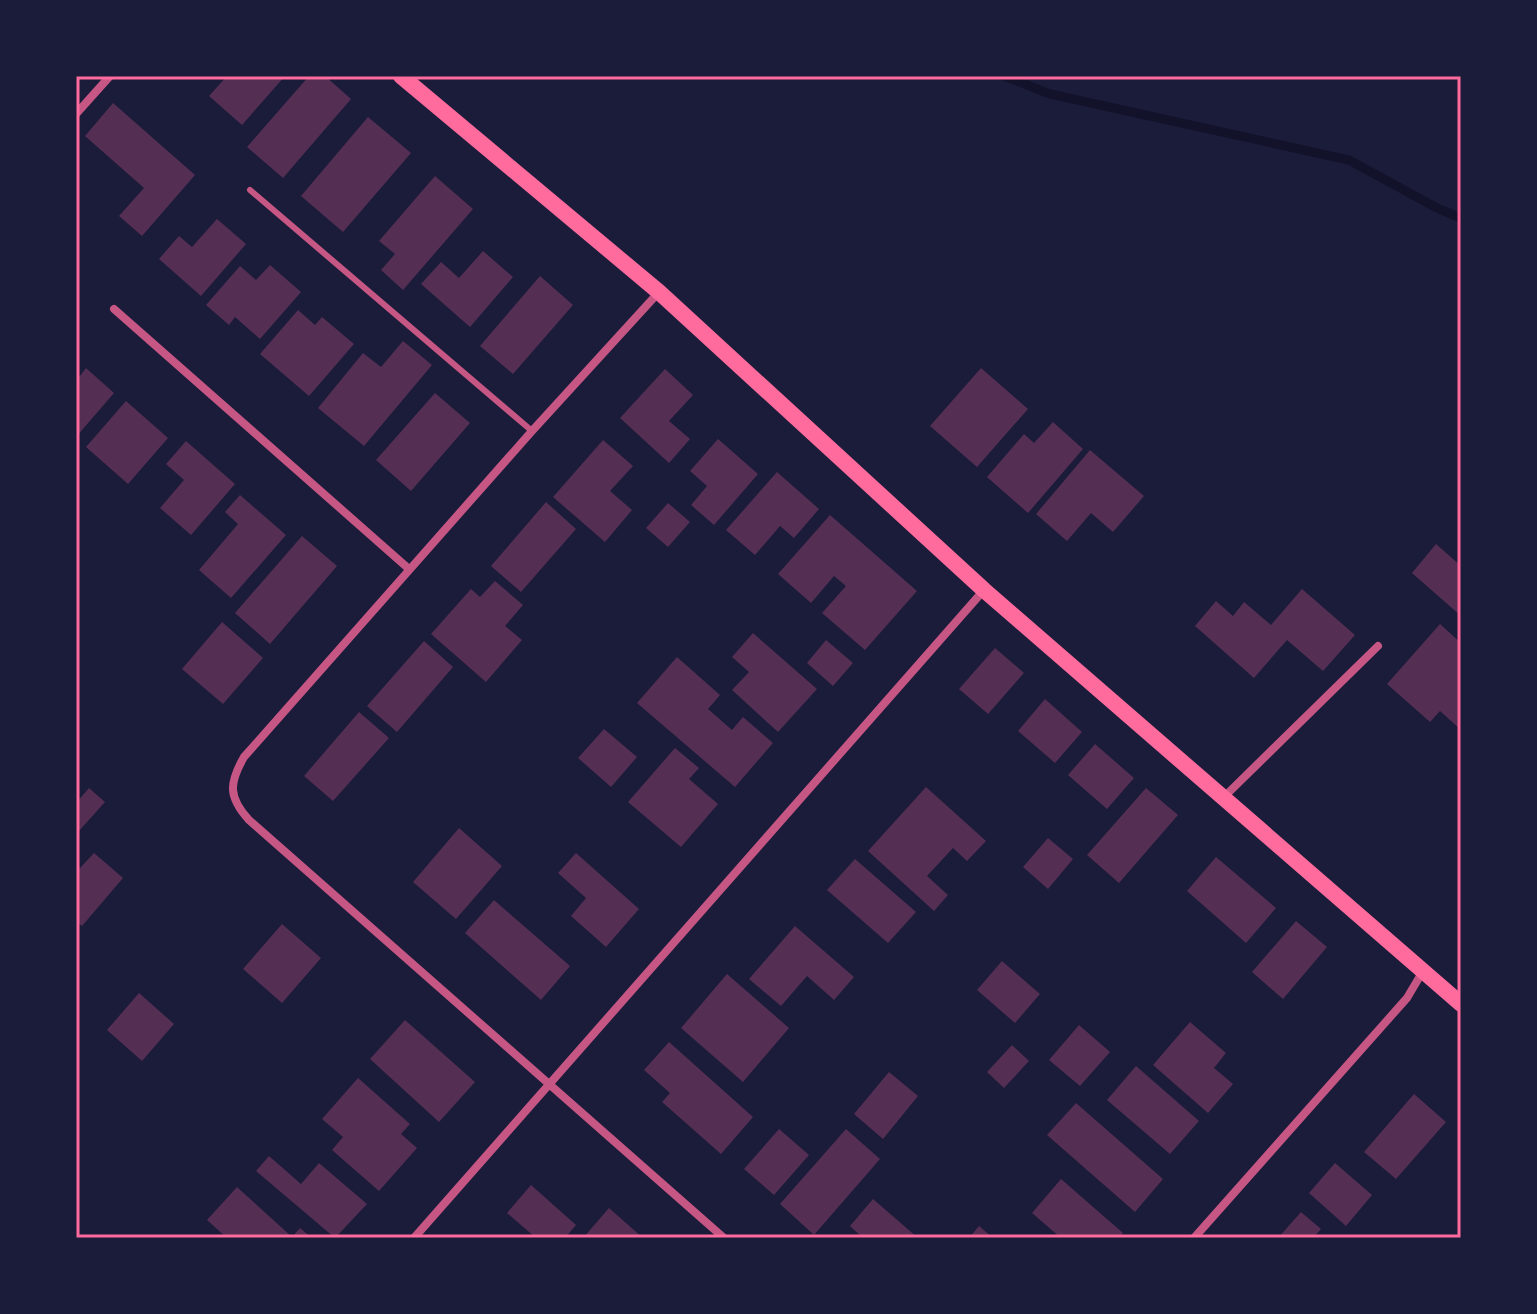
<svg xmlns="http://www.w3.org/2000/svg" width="1537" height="1314" viewBox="0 0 1537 1314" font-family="Commissioner,sans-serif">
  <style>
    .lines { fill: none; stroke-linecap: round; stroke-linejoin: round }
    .stream { stroke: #12122b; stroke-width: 9 }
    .building { fill: #542f53 }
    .service { stroke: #c65784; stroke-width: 6 }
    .minor { stroke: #c65784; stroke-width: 8 }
    .secondary { stroke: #ff6b9d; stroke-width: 16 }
    .neatline { fill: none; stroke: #ff6b9d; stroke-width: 3 }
  </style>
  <rect width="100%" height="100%" fill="#1b1b3a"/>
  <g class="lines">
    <path class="stream" d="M1004 76 1050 94 1349 160 1437 208 1461 218"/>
  </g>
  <path class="building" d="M227 76H285L242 125 209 96Z
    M309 76H325L351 99 283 178 247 147Z
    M113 103 195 175 142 236 119 216 144 188 85 136Z
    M368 117 411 153 343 232 301 196Z
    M435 176 473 209 403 290 381 270 395 254 379 241Z
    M217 219 246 244 201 296 159 259 179 236 192 247Z
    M483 251 513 277 470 327 421 284 441 262 459 278Z
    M270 265 301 292 260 339 235 317 229 325 206 305 240 266 256 280Z
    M540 276 573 305 513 374 480 346Z
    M298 310 315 325 322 317 354 344 309 396 260 354Z
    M403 341 432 365 364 446 318 408 363 353 381 367Z
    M86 368 114 393 76 437V381Z
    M981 368 1028 409 977 467 930 426Z
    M665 369 693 395 669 421 690 439 669 463 620 418Z
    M435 393 470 423 411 491 376 460Z
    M126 401 168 438 128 484 86 447Z
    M1053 422 1083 449 1028 513 987 477 1024 434 1034 443Z
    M718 439 758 474 714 525 691 505 707 486 690 471Z
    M603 440 633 466 610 491 632 510 605 542 553 497Z
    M186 441 235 484 191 535 160 508 184 480 166 464Z
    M1090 450 1144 496 1113 532 1091 513 1067 541 1036 514Z
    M777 472 819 509 794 538 780 526 755 555 726 530Z
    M240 495 286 535 231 598 199 570 238 524 225 512Z
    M546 502 576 529 521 592 491 566Z
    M668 503 690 522 668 547 646 528Z
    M830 515 917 591 865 650 822 613 846 586 834 576 811 603 778 574Z
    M302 536 337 566 270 644 235 613Z
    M1436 544 1461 566V616L1412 573Z
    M495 581 523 605 505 626 522 640 486 682 431 634 471 589 480 597Z
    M1302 589 1355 635 1323 671 1287 640 1254 678 1195 626 1216 601 1233 616 1244 602 1271 625Z
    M222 622 263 658 223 704 182 669Z
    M1440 624 1461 643V730L1440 711 1430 722 1387 684Z
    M753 633 817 689 778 732 732 690 749 672 732 657Z
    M826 640 853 663 833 686 807 663Z
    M424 641 453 667 397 732 367 706Z
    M995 648 1024 673 988 714 959 689Z
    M677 657 720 695 708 709 732 730 743 717 773 743 735 787 637 703Z
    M1045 699 1082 732 1055 763 1018 731Z
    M359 712 389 738 333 801 304 776Z
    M604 729 637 757 611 787 578 758Z
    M1095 744 1134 778 1107 809 1068 775Z
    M675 748 699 768 689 779 718 804 681 847 628 802Z
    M926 787 986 841 967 861 953 848 927 876 948 895 934 911 868 851Z
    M89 788 105 802 79 831 76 829V803Z
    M1146 788 1178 815 1119 883 1087 855Z
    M459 828 502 866 456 919 413 882Z
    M1048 838 1073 859 1048 889 1023 867Z
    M94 853 123 878 82 926 76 921V865L80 868Z
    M576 853 639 909 606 947 571 916 586 898 558 873Z
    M1216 857 1276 908 1246 943 1187 891Z
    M855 859 916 912 888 943 827 890Z
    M494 900 570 966 541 1000 465 933Z
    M1296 921 1327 947 1283 999 1252 972Z
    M282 924 321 958 282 1003 243 969Z
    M795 926 854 977 834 1000 807 976 781 1006 749 979Z
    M1002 961 1040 994 1015 1023 977 990Z
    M727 974 789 1028 743 1082 681 1028Z
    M139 993 174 1024 142 1061 107 1030Z
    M405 1020 475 1082 439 1122 370 1059Z
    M1190 1022 1226 1053 1214 1068 1233 1084 1208 1113 1153 1065Z
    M1079 1025 1110 1052 1080 1086 1049 1060Z
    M669 1042 753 1117 721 1154 662 1102 670 1093 644 1070Z
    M1012 1045 1029 1061 1004 1088 987 1072Z
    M1136 1066 1199 1121 1170 1154 1107 1100Z
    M889 1072 918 1096 883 1139 854 1114Z
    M358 1078 410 1124 401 1134 417 1148 379 1191 332 1150 343 1137 322 1119Z
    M1414 1094 1446 1122 1396 1179 1364 1152Z
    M1076 1103 1163 1179 1135 1212 1047 1135Z
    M779 1129 809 1155 774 1195 744 1169Z
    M846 1129 880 1159 814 1235 780 1204Z
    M269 1156 301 1184 319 1163 367 1204 335 1238 256 1171Z
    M1335 1163 1372 1195 1346 1226 1309 1193Z
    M1061 1179 1123 1233 1119 1238H1061L1032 1213Z
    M531 1185 576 1225 565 1238H536L507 1213Z
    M237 1187 292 1237 300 1228 312 1238H227L207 1220Z
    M873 1199 918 1238H863L850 1226Z
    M609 1208 643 1238H583Z
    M1301 1212 1321 1229 1313 1238H1278Z
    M979 1226 993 1238H969Z"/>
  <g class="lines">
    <path class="service" d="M250 190 532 431"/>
    <path class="minor" d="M76 114 110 76
      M659 292 532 431 244 757C229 783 228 797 249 820L724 1238
      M114 309 409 569
      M1224 797 1378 646
      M414 1238 984 590
      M1194 1238 1407 998 1423 971"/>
    <path class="secondary" d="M401 76 659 292 984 590 1461 1004"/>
  </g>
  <rect width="1537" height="1314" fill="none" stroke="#1b1b3a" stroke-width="156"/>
  <rect x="78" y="78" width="1381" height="1158" class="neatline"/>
</svg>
